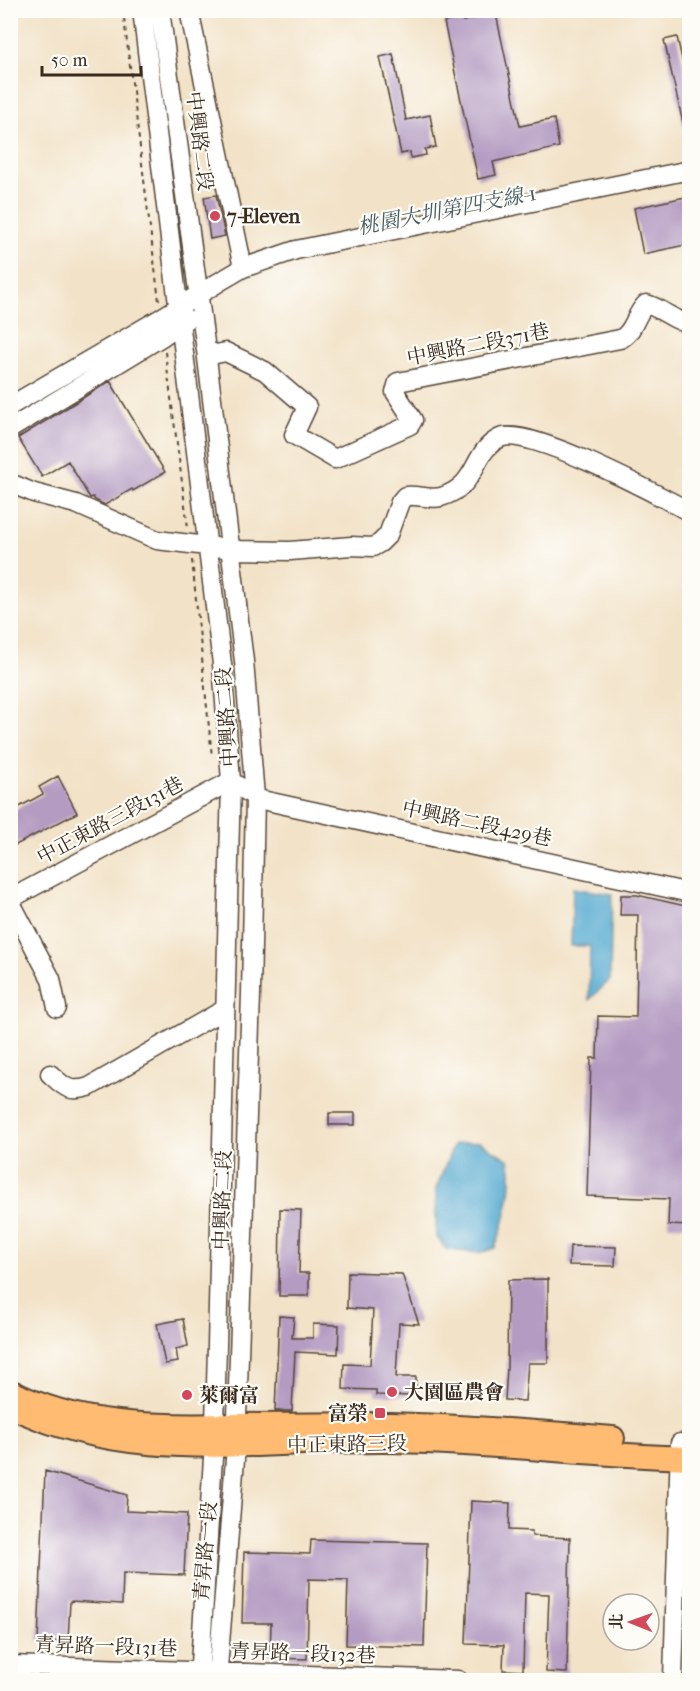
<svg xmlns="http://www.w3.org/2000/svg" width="700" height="1691" viewBox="0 0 700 1691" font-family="'IM FELL French Canon','Noto Serif TC',serif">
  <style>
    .water { fill: #53a9d0; stroke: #476a77; stroke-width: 1.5 }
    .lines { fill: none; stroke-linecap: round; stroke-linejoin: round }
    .stream { stroke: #53a9d0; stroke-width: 4 }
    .building { fill: #b49bc2 }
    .minor-casing { stroke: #564637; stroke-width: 21 }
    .major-casing { stroke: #564637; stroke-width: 26 }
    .path { stroke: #564637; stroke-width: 2; stroke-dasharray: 4.5 4.5; stroke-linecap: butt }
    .minor { stroke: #fff; stroke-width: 18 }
    .major { stroke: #ffbb71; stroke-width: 22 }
    .poi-dot { fill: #d1495b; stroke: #fdfcf7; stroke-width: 2 }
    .labels { text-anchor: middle; stroke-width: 4.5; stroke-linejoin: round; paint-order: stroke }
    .street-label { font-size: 20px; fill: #3b2a1e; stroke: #fdfcf7 }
    .poi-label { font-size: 20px; font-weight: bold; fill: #3b2a1e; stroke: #fdfcf7; text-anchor: start }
    .water-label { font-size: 21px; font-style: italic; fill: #455d65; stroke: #fdfcf7 }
  </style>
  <rect width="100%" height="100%" fill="#fdfcf7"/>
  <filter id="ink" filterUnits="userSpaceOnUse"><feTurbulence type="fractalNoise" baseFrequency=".0167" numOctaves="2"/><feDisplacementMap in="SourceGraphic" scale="12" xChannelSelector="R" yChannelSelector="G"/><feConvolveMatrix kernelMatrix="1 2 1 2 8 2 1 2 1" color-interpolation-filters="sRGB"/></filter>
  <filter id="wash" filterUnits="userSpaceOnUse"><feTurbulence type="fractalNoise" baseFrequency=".008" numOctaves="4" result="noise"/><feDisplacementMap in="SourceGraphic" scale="24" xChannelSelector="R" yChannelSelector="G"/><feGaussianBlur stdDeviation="1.35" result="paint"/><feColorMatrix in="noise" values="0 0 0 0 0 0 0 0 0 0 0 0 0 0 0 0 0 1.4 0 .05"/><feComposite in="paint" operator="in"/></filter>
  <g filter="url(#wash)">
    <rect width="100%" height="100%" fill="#f2e2c7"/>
    <path class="water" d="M573 888 612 894 610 980 589 1000 590 946H571Z
      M480 1142 509 1160C516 1183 504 1226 495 1248L480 1253 447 1250 436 1236V1189L454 1144Z"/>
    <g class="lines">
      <path class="stream" d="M10 417 64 385"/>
    </g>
    <g id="blocks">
      <path class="building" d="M496 14 520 126 554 119 559 147 493 162 496 175 478 179 444 22 463 18V21Z
        M677 37 690 95V132H685L664 40Z
        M393 54 406 120 430 115 436 147 425 149 426 155 411 158 410 152 401 154 380 57Z
        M216 195 225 236 210 239 204 197Z
        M690 196V244L643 254 634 208Z
        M110 381 165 472 133 491 132 489 105 505 95 500 93 497 90 498 68 461 42 477 18 438Z
        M58 776 77 813 10 848V812L43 794 39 787Z
        M621 895H637L690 907V1226L668 1225 669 1199 587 1196 591 1058H597L598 1016 636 1017 638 915H620Z
        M329 1113H355V1125H329Z
        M280 1209 301 1210 299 1273H309V1296H279Z
        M570 1246 616 1247 615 1266 569 1265Z
        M348 1272 402 1274 419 1324 399 1323 396 1377H416V1396L376 1395V1390L343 1389 344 1364 370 1365 373 1310 347 1308Z
        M548 1279V1363H528L525 1401 505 1400 507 1367 508 1280Z
        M279 1316 294 1317 292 1338H313V1324L339 1325 338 1354 295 1352 292 1411H275Z
        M183 1319 188 1346 176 1349 178 1362 165 1364 157 1324Z
        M45 1471 127 1495 126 1511 187 1514 184 1575 123 1573 122 1604 70 1601 68 1642 38 1641Z
        M471 1501 510 1503 509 1530 532 1531V1536L570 1538 567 1673 546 1672 549 1594 525 1593 523 1671 503 1670 504 1645 466 1644Z
        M311 1540 427 1543 424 1647 346 1645 348 1580 309 1579 307 1659 270 1658 271 1623H242L244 1552 310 1554Z"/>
    </g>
  </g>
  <g filter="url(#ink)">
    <use href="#blocks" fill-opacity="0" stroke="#564637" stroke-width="1.5"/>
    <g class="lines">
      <defs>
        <path id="minor" d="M142 10 222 664 231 781 215 1426 199 1680
          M160 10 206 350 244 661 255 797 251 994 236 1447 217 1680
          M189 10 243 268
          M206 350 216 354 226 352 265 371 307 407 294 435 335 459 410 425 413 420 395 392 398 382 620 339C634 333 635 314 646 304 662 308 673 321 690 324
          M10 406 161 318 219 282 243 268 296 250 690 170
          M10 429 163 336 187 319
          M10 483 34 493 76 504 157 540 240 550 290 551 351 546 373 547 380 543 388 535 400 502 405 496C416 494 429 500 441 497 480 485 471 452 500 438 528 425 660 496 690 512
          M10 899 231 781 255 797 262 800 690 893
          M10 901 51 979 57 1008
          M50 1074C64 1087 69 1093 89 1087L225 1009
          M10 1665 458 1680
          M673 1680 680 1443"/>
        <path id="major" d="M10 1391C80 1428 160 1426 237 1425 288 1425 340 1424 391 1424 465 1426 539 1432 613 1438
          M10 1406C135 1466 255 1440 386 1441 487 1442 588 1455 690 1458"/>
      </defs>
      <use href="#minor" class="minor-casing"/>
      <use href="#major" class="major-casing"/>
      <path class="path" d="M123 10 159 301
        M165 352 188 528
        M192 560 212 757"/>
      <use href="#minor" class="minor"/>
      <use href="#major" class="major"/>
    </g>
  </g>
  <g class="poi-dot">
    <circle cx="215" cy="216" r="6"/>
    <circle cx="392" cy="1392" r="6"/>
    <circle cx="187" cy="1395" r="6"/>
    <rect x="374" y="1407" width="12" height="12" rx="3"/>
  </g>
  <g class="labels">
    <g class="street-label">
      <text transform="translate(200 141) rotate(83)" y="7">中興路二段</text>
      <text transform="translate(478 344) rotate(-11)" y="7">中興路二段371巷</text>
      <text transform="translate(226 717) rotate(-94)" y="7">中興路二段</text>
      <text transform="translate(110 820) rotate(-28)" y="7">中正東路三段131巷</text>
      <text transform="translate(477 823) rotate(12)" y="7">中興路二段429巷</text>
      <text transform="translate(222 1200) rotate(-88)" y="7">中興路二段</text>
      <text transform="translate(347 1444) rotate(-1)" y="7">中正東路三段</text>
      <text transform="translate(205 1551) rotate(-85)" y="7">青昇路一段</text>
      <text transform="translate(106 1646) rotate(2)" y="7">青昇路一段131巷</text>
      <text transform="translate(303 1653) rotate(2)" y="7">青昇路一段132巷</text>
    </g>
    <g class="poi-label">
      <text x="227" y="223">7-Eleven</text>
      <text x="404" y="1399">大園區農會</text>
      <text x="199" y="1402">萊爾富</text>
      <text x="368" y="1420" text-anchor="end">富榮</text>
    </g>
    <g class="water-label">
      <text transform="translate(447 210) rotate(-11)" y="7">桃園大圳第四支線-1</text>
    </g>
  </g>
  <rect width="700" height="1691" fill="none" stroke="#fdfcf7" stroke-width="36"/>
  <g transform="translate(631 1622) rotate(271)"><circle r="28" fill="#fdfcf7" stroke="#afa8a0" stroke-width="1.5"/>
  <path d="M0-4.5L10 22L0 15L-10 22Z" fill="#d1495b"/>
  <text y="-9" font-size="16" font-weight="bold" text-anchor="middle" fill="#3b2a1e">北</text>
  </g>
  <path d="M42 66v9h99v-9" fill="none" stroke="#3b2a1e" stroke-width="3"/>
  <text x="51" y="66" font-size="18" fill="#3b2a1e" stroke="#fdfcf7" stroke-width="4.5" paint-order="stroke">50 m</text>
</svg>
